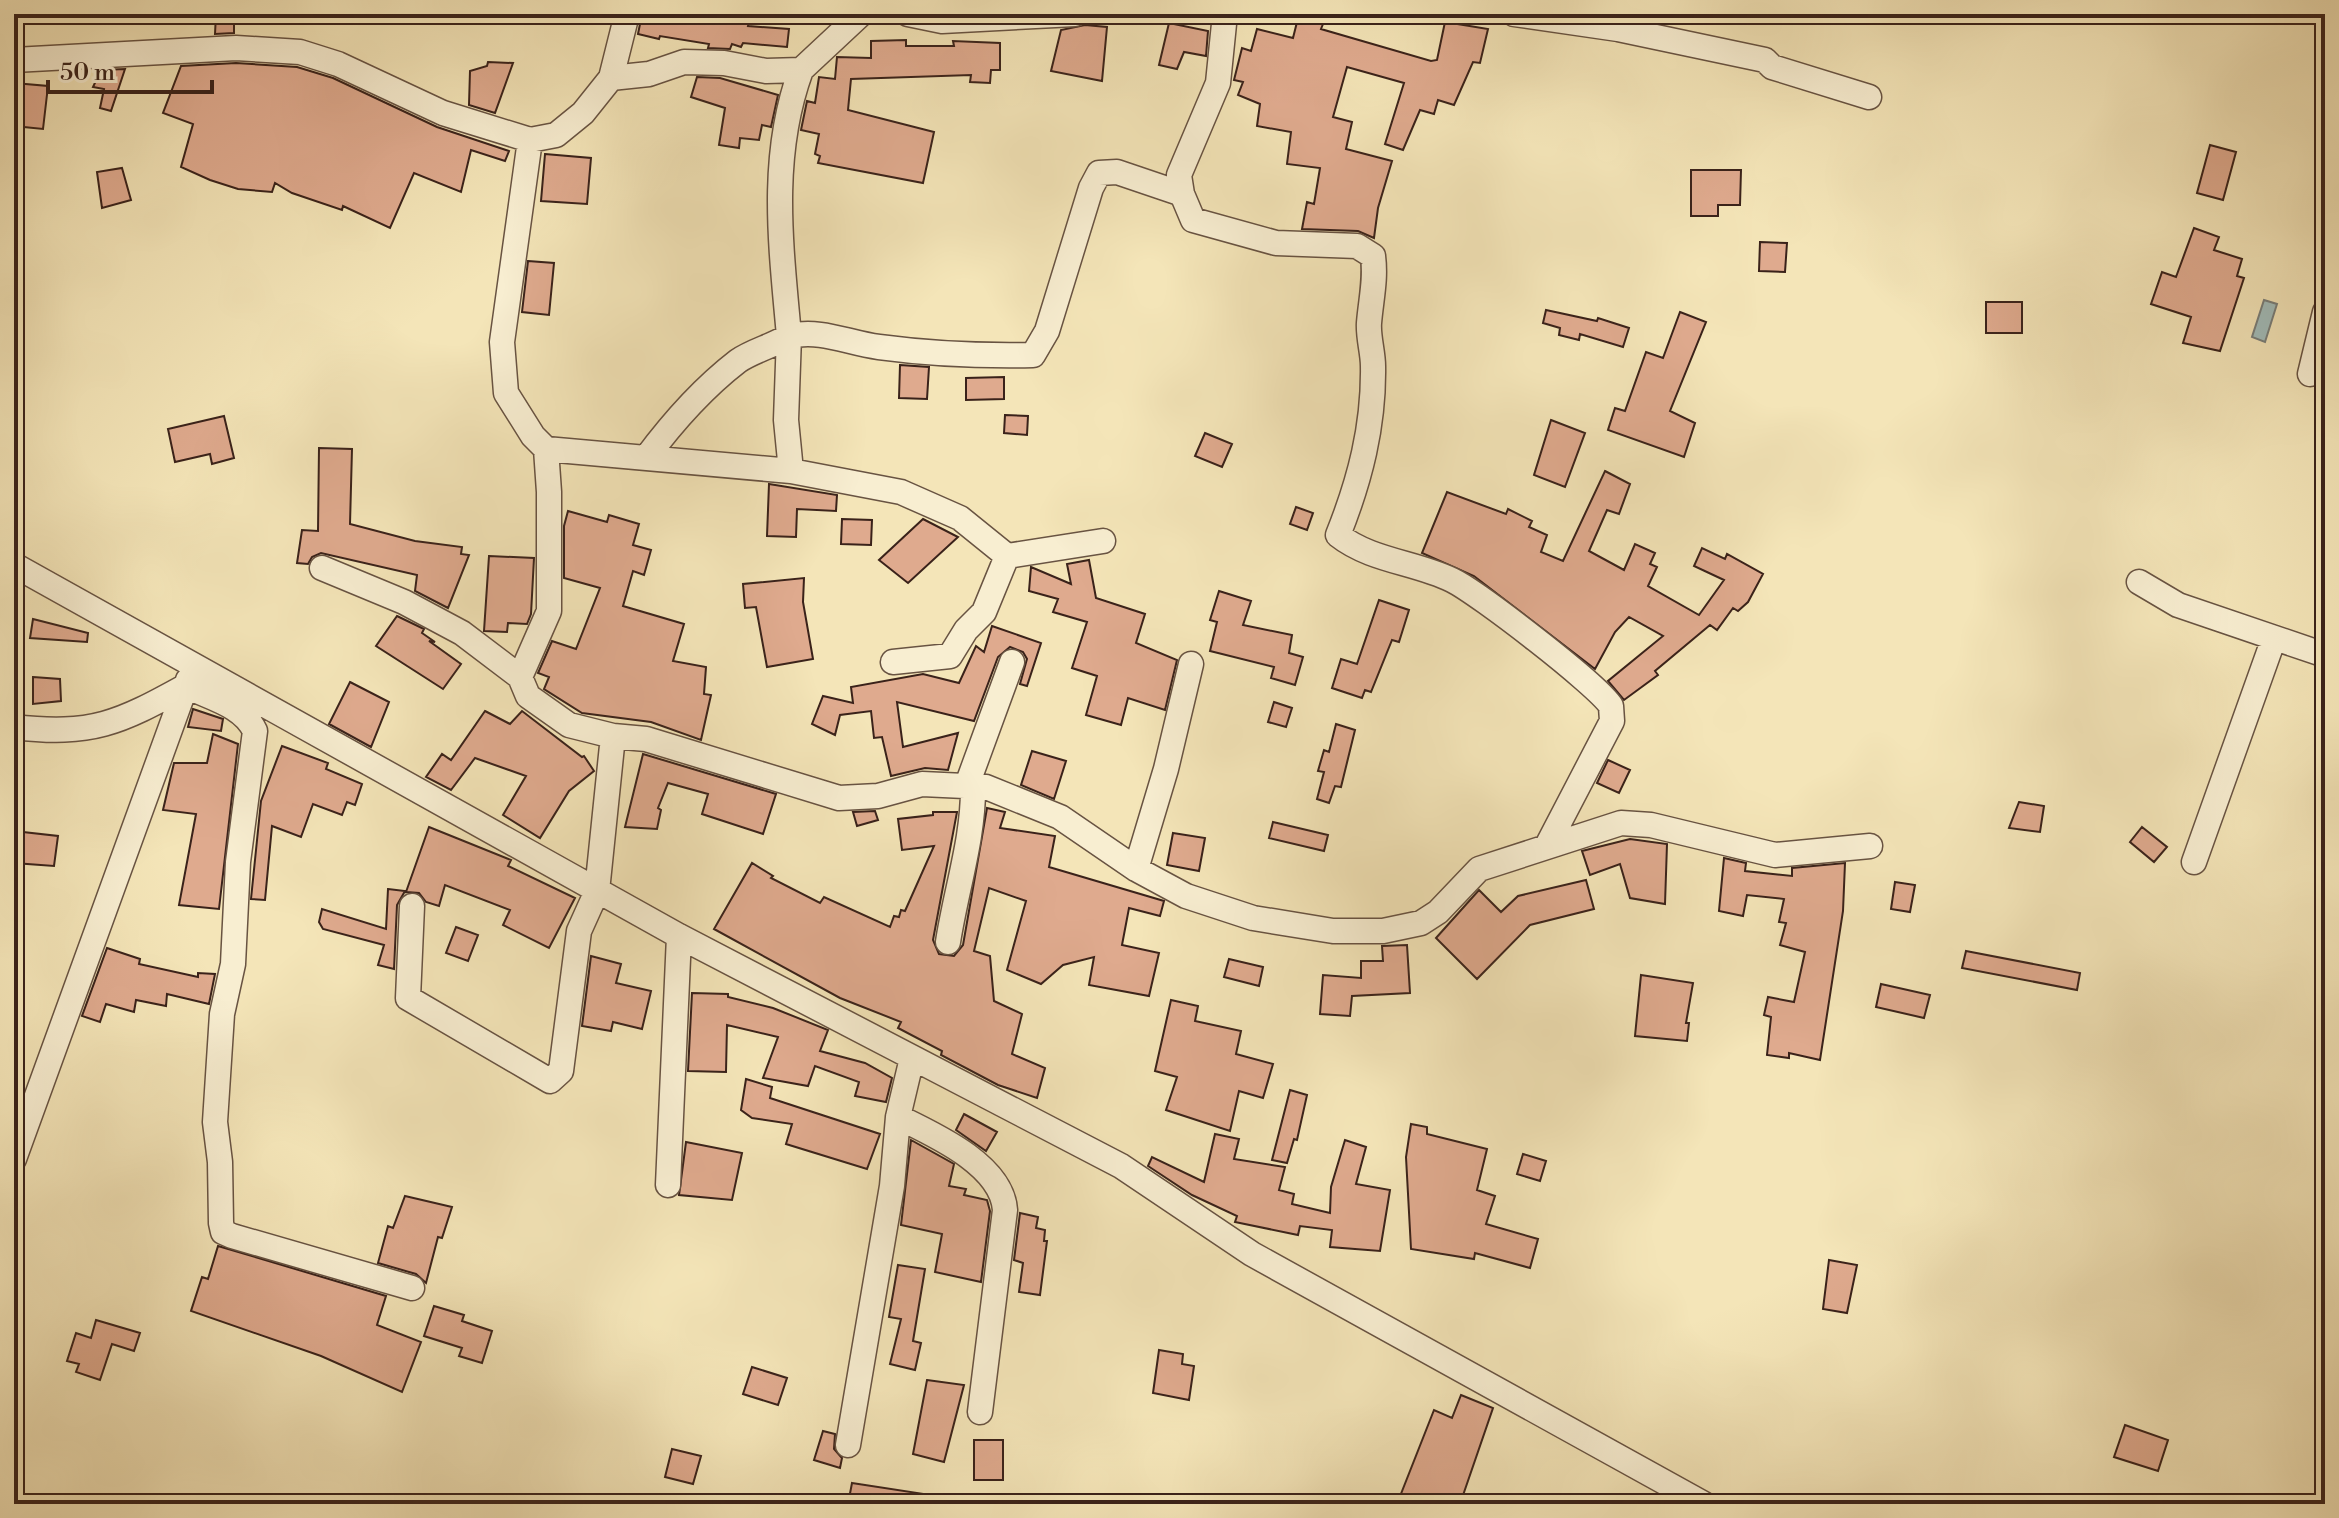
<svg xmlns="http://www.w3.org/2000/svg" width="2339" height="1518" viewBox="0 0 2339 1518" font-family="'Libre Bodoni',serif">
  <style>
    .water { fill: #a1bcba; stroke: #787e7a; stroke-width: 2 }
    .building { fill: #dfaa8e; stroke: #3a221a; stroke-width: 2 }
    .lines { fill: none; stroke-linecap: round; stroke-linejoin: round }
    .minor-casing { stroke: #685342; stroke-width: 27 }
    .minor { stroke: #f8eed1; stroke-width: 24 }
  </style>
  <rect width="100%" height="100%" fill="#f4e5b8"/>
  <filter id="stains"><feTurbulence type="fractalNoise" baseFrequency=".0025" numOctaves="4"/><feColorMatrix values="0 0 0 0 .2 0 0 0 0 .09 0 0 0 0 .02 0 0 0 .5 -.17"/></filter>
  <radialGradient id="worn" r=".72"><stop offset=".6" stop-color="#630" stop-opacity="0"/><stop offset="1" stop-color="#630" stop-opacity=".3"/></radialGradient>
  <path class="water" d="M2264 300 2277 304 2265 342 2252 337Z"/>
  <path class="building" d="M216 14H234V33L215 34Z
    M642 14H751L748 26 789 29 787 47 743 43 741 47 732 44 730 49 708 48 709 44 660 36 659 39 638 34Z
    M1298 18 1323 24 1321 29 1431 61 1437 60 1445 22 1488 29 1480 63 1473 62 1454 105 1438 100 1434 114 1420 110 1403 150 1385 144 1404 83 1347 67 1333 117 1352 122 1346 149 1392 161 1378 208 1374 238 1358 231 1302 229 1307 202 1314 204 1320 168 1287 164 1291 132 1257 126 1260 104 1238 95 1243 82 1234 80 1242 48 1251 51 1257 29 1293 38Z
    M1169 23 1208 31 1206 56 1184 52 1177 69 1159 65Z
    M1085 25 1107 27 1102 81 1051 71 1061 30Z
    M906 40V46H954L953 41 1000 43V70H991L990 83 970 82 971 75 851 79 848 110 934 132 923 183 818 163 820 156 815 154 819 134 801 130 807 101 815 103 819 77 835 79 837 57 871 58V41Z
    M488 62 513 63 495 113 469 105 470 71 487 66Z
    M236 63 297 67 333 78 437 127 509 151 505 161 471 150 461 192 414 173 390 228 343 206 342 210 292 193 275 183 272 192 238 189 210 180 181 167 193 124 163 113 181 66Z
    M125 69 111 111 100 108 104 89 93 87 101 70Z
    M697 77 720 78 778 95 771 127 762 125 759 140 740 138 739 148 719 145 725 108 691 97Z
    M14 83 48 86 43 129 14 126Z
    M2210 145 2236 152 2223 200 2197 193Z
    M545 154 591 158 587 204 541 201Z
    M122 168 131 200 102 208 97 172Z
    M1691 170H1741L1740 205H1718V216H1691Z
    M2194 228 2219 237 2214 250 2242 259 2237 276 2244 278 2220 351 2183 343 2191 317 2151 304 2162 272 2176 277Z
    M1760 242 1787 243 1785 272 1759 271Z
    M528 261 554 263 549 315 522 312Z
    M1986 302H2022V333H1986Z
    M1546 310 1597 321 1598 318 1629 328 1623 347 1580 334 1579 340 1559 335 1560 328 1543 323Z
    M1680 312 1706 322 1670 411 1695 423 1684 457 1608 430 1615 408 1625 411 1646 352 1663 358Z
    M900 365 929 367 927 399 899 398Z
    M1004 377V399L966 400V378Z
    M1005 415 1028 416 1027 435 1004 433Z
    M224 416 234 458 212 464 210 454 175 462 168 429Z
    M1551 420 1585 433 1565 487 1534 475Z
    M1205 433 1232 444 1222 467 1195 456Z
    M319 448 352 449 350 524 415 541 462 547 461 554 469 555 448 608 415 591 417 575 321 553 312 557 308 564 297 563 302 530 318 531Z
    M1605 471 1630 484 1619 514 1607 510 1589 551 1624 570 1635 544 1655 553 1650 564 1657 567 1648 586 1699 615 1724 580 1694 566 1702 548 1725 559 1727 554 1763 574 1748 602 1738 611 1733 608 1717 630 1710 625 1655 671 1658 675 1624 700 1608 681 1663 636 1629 617 1615 632 1595 669 1474 576 1422 553 1447 492 1506 514 1508 509 1532 521 1529 527 1547 535 1541 552 1563 561Z
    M769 484 837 495 836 511 797 509 796 537 767 536Z
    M1296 507 1313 513 1307 530 1290 524Z
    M568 511 607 522 609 515 639 524 633 545 651 550 644 575 633 571 623 606 684 624 673 661 706 667 704 694 711 695 701 740 651 722 582 713 544 689 549 677 538 673 552 641 576 649 600 588 564 578V526Z
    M842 519 872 520 871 545 841 544Z
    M923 519 958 537 908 583 879 560Z
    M489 556 534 558 531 614 527 624 508 623 507 632 484 631Z
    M1089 560 1096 598 1145 614 1136 643 1177 660 1165 710 1128 698 1121 725 1086 715 1097 676 1072 668 1087 622 1053 612 1058 599 1029 591 1031 567 1071 584 1067 564Z
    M804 578 803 602 813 659 767 667 756 607 745 608 743 584Z
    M1219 591 1251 601 1243 625 1292 635 1289 653 1303 657 1295 685 1271 678 1274 667 1210 651 1217 622 1210 620Z
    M1379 600 1409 610 1399 642 1392 640 1371 692 1365 690 1362 698 1332 688 1341 659 1357 664Z
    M397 616 424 629 422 633 435 642 429 641 461 664 443 689 376 646Z
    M33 619 88 633 87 642 30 638Z
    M992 626 1041 643 1027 686 1020 684 1027 659 1023 652 1010 647 998 657 974 721 897 702 903 747 958 733 948 770 925 768 891 776 882 737 874 738 871 711 840 715 835 735 812 724 823 696 853 703 851 687 923 674 959 683 976 646 984 652Z
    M33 677 60 679 61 701 33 704Z
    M350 682 389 702 371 747 329 724Z
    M1274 702 1292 708 1286 727 1268 722Z
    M193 709 223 719 221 731 188 727Z
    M485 711 510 724 522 711 582 757 584 756 594 771 569 791 540 838 503 815 526 776 475 758 451 790 426 777 442 754 451 760Z
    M1336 724 1355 730 1341 787 1335 786 1329 803 1317 799 1324 772 1318 771 1324 750 1329 752Z
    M213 734 238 744 219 909 179 905 196 814 163 810 174 763H207Z
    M282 746 328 763 326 769 362 784 355 805 347 802 342 815 313 804 301 837 272 826 265 900 251 899 261 801Z
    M1032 751 1066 761 1054 799 1021 785Z
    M643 754 776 794 763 834 702 814 708 794 668 783 658 808 661 810 657 829 625 827Z
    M1608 760 1630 770 1619 793 1597 783Z
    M2019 802 2044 806 2040 832 2009 828Z
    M987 808 1005 812 1000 828 1055 836 1049 867 1164 901 1160 916 1129 908 1122 945 1159 953 1149 996 1089 985 1094 957 1063 965 1041 984 1007 970 1026 901 989 888 974 951 990 956 994 1001 1022 1014 1012 1054 1045 1068 1037 1098 998 1085 941 1055 942 1051 898 1028 901 1022 840 998 714 929 752 863 773 876 771 878 820 903 824 897 890 927 894 916 899 917 901 910 905 911 934 846 902 850 898 819 933 815V812H957L933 940 939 954 954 956 963 945Z
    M875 811 878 820 857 826 853 812Z
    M1273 822 1328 835 1324 851 1269 838Z
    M429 827 511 860 508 866 575 898 549 948 503 925 510 910 445 885 439 906 426 902 419 893 406 892Z
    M2142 827 2167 847 2154 862 2130 842Z
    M14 831 58 836 54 866 14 863Z
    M1173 833 1205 838 1199 871 1167 865Z
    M1630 839 1667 844 1665 904 1630 898 1620 864 1590 875 1582 851Z
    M1724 858 1746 863 1745 871 1792 876V868L1845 863 1843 911 1820 1060 1789 1053V1058L1767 1055 1771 1017 1764 1015 1768 997 1794 1002 1805 952 1780 945 1786 923 1779 922 1784 899 1747 895 1743 916 1719 911Z
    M1586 880 1594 909 1530 925 1477 979 1436 938 1479 890 1501 912 1518 896Z
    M1895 882 1915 885 1910 912 1891 909Z
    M388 889 405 891 397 905 394 969 378 965 384 945 323 929 319 922 322 909 386 929Z
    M456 927 478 935 468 961 446 953Z
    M1407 945 1410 993 1352 996 1350 1016 1320 1014 1323 975 1361 978V961H1383L1382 946Z
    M107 948 140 959 139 964 198 977V973L215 974 209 1004 167 994 166 1006 136 1000 134 1012 106 1004 100 1022 82 1016Z
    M1966 951 2080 973 2077 990 1962 968Z
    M591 956 621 964 616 983 651 991 642 1029 613 1022 611 1031 582 1026Z
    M1229 959 1263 967 1259 986 1224 977Z
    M1641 975 1693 983 1686 1023H1689L1687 1041 1635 1036Z
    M1881 984 1930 995 1924 1018 1876 1007Z
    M692 993 728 994V997L773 1008 828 1030 820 1051 865 1063 892 1078 886 1102 855 1096 859 1082 815 1066 808 1086 763 1078 778 1037 727 1025 726 1072 688 1071Z
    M1171 1000 1198 1006 1195 1021 1241 1031 1236 1054 1273 1064 1263 1098 1239 1091 1230 1131 1166 1110 1177 1077 1155 1071Z
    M746 1079 772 1087 770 1098 880 1134 867 1169 786 1144 792 1124 752 1118 741 1110Z
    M1290 1090 1307 1095 1297 1140 1294 1139 1287 1163 1272 1160Z
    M964 1114 997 1132 986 1151 956 1130Z
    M1411 1124 1427 1127V1134L1487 1149 1477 1190 1495 1196 1486 1224 1538 1239 1530 1268 1475 1253 1474 1259 1411 1249 1406 1157Z
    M1215 1134 1239 1139 1234 1159 1285 1167 1279 1190 1294 1194 1292 1204 1330 1213 1331 1187 1345 1140 1366 1147 1356 1184 1390 1190 1380 1251 1330 1247 1332 1230 1300 1226 1298 1235 1235 1222 1237 1216 1192 1195 1148 1166 1152 1157 1204 1182Z
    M911 1140 954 1164 949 1186 966 1189 964 1195 987 1200 990 1211 981 1282 935 1272 942 1234 901 1225Z
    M686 1142 742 1153 732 1200 679 1195Z
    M1523 1154 1546 1161 1540 1181 1517 1174Z
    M405 1196 452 1207 442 1238 438 1237 426 1283 416 1274 378 1263 388 1226 393 1228Z
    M1020 1213 1038 1217 1036 1228 1045 1230 1044 1241H1047L1040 1295 1019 1292 1023 1263 1014 1260Z
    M218 1246 386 1296 377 1325 421 1342 402 1392 321 1356 191 1311 202 1277 208 1279Z
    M1829 1260 1857 1265 1847 1313 1823 1309Z
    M898 1265 925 1269 913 1341 921 1343 915 1370 890 1364 901 1319 889 1317Z
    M434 1306 464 1315 462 1321 492 1331 482 1363 459 1356 462 1348 424 1336Z
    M96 1320 140 1333 134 1351 112 1344 100 1380 76 1372 79 1364 67 1361 76 1333 91 1338Z
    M1159 1350 1183 1354 1182 1364 1194 1366 1189 1400 1153 1393Z
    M752 1367 787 1378 778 1405 743 1394Z
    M927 1380 964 1385 944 1462 913 1454Z
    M1461 1395 1493 1408 1460 1504H1397L1434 1410 1452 1418Z
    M2125 1425 2168 1440 2158 1471 2114 1457Z
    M823 1431 835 1434 834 1449 842 1458 840 1468 814 1460Z
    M974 1440H1003V1480H974Z
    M672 1449 701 1456 693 1484 665 1477Z
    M852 1483 924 1494 923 1504H848Z"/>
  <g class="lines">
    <defs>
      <path id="minor" d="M908 14 942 21 1075 14
        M1225 14 1218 83 1179 175 1182 194 1193 220 1276 243 1357 246 1373 256C1376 280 1371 299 1369 323 1368 337 1373 352 1373 366 1374 426 1360 480 1338 535 1371 561 1415 562 1452 580 1477 592 1598 685 1611 706L1612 721 1548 844
        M1514 14 1618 29 1765 60 1772 67 1869 97
        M14 60 236 48 300 52 338 64 443 113 530 140 556 135 583 113 611 78 649 74 684 62 724 63 766 71 801 70 861 14
        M611 78 627 14
        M2310 374 2325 312
        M546 449 791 471 901 492 960 518 1007 556 984 612 966 630 950 656 893 662
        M646 458C672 423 703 388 738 361 752 351 773 346 789 336 781 246 769 157 801 70
        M791 471 786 420 789 336C823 329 847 343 879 347 931 354 982 356 1033 355L1047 331 1091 188 1099 173 1117 172 1182 194
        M1007 556 1103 541
        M14 565 679 936 1121 1166 1252 1254 1704 1504
        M322 568 404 602 462 633 520 677 528 696 569 725 613 736 597 891 579 931 561 1071 550 1081 408 998 412 906
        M2139 582 2178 605 2325 655
        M520 677 549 611V492L546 449 533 436 506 393 502 342 530 140
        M14 727C92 736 119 723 186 686 210 698 243 705 255 731L238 862 233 964 222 1014 215 1122 220 1162 221 1223 223 1232 232 1236 412 1288
        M613 736 646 739 839 798 878 796 922 784 986 787 1060 817 1136 869 1186 896 1253 918 1333 931H1383L1421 923 1438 912 1479 869 1621 823 1651 825 1775 855 1870 846
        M967 785 1012 662
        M2194 862 2274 638
        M1136 869 1166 769 1191 664
        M948 942C956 890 974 837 973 785
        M912 1058 898 1117C935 1135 1002 1165 1005 1210L980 1412
        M14 1159 188 680
        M668 1185 679 936
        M848 1445 892 1186 898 1117"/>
    </defs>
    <use href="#minor" class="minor-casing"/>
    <use href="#minor" class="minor"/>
  </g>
  <rect width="2339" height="1518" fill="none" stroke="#f4e5b8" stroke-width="48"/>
  <rect x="16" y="16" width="2307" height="1486" fill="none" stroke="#3a221a" stroke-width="4"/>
  <rect x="24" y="24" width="2291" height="1470" fill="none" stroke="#3a221a" stroke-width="2"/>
  <path d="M48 80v12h164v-12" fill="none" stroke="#3a221a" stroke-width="4"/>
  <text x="60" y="80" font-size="24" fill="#3a221a" stroke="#f8eed1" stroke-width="6" paint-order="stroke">50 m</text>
  <rect width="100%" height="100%" filter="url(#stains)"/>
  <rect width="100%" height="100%" fill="url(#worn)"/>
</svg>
